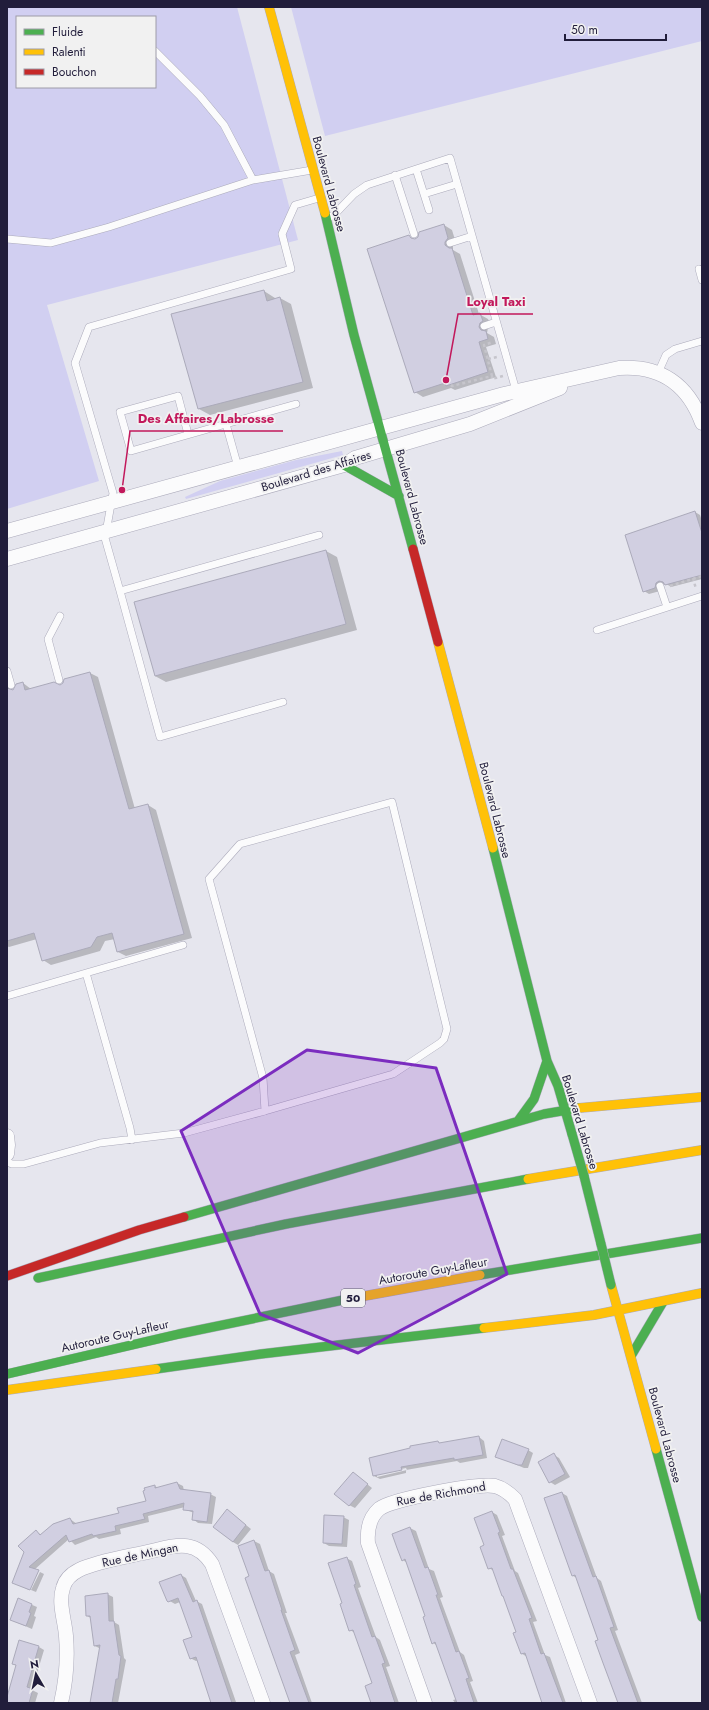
<svg xmlns="http://www.w3.org/2000/svg" width="709" height="1710" viewBox="0 0 709 1710" font-family="Jost,sans-serif">
  <style>
    .green { fill: #d1cff1; fill-rule: evenodd }
    .shadow { fill: #0003; fill-rule: evenodd }
    .building { fill: #d1cfe1; stroke: #abaaba }
    .lines { fill: none; stroke-linecap: round; stroke-linejoin: round }
    .lane-casing { stroke: #acabbb; stroke-width: 8 }
    .street-casing { stroke: #acabbb; stroke-width: 15 }
    .fast-casing { stroke: #acabbb; stroke-width: 10 }
    .slow-casing { stroke: #acabbb; stroke-width: 10 }
    .jam-casing { stroke: #acabbb; stroke-width: 10 }
    .path { stroke: #c6c5cc; stroke-width: 2.5; stroke-dasharray: 3 3; stroke-linecap: butt }
    .lane { stroke: #fbfbfc; stroke-width: 7 }
    .street { stroke: #fbfbfc; stroke-width: 14 }
    .fast { stroke: #4caf50; stroke-width: 9 }
    .slow { stroke: #ffc107; stroke-width: 9 }
    .jam { stroke: #c62828; stroke-width: 9 }
    .fast-bridge-casing { stroke: #acabbb; stroke-width: 10; stroke-linecap: butt }
    .fast-bridge { stroke: #4caf50; stroke-width: 9 }
    .marked { fill: #7b2cbf; fill-opacity: 0.2; stroke: #7b2cbf; stroke-width: 3; stroke-linejoin: round }
    .labels { text-anchor: middle; stroke-width: 3.5; stroke-linejoin: round; paint-order: stroke }
    .shield { fill: #f1f1f1; stroke: #5f5d72; stroke-width: 1 }
    .shield-label { font-size: 11px; font-weight: bold; fill: #211d3b }
    .street-label { font-size: 12px; fill: #211d3b; stroke: #f1f1f1 }
    .leader { fill: none; stroke: #c2185b; stroke-width: 1.5 }
    .callout-dot { fill: #c2185b; stroke: #f1f1f1; stroke-width: 1.5 }
    .callout-label { font-size: 13px; text-anchor: middle; font-weight: bold; fill: #c2185b; stroke: #f1f1f1; stroke-width: 3.5; stroke-linejoin: round; paint-order: stroke }
  </style>
  <rect width="100%" height="100%" fill="#e6e6ee"/>
  <path class="green" d="M7 7H237L298 240 47 305 99 481 7 509ZM17 17H155V87H17Z
    M291 7H702V41L325 136Z
    M342 451 343 455 186 499 185 497 220 481 296 460Z"/>
  <path class="shadow" d="M444 225 452 230 456 243 453 246V250L460 254 479 314 488 319 491 326 488 328 487 333 494 337 496 344 486 347 496 377 455 390 451 388 423 397 415 392 409 236 415 240Z
    M264 291 275 298V299L280 298 291 304 313 388 210 415 199 409Z
    M695 512 700 515 702 521V579L671 587 665 583 661 586 660 591 649 594 644 591Z
    M326 551 337 557 357 630 166 682 155 676Z
    M90 673 98 677 135 809 148 805 156 810 192 938 126 956 118 952 115 939 105 941 100 951 51 965 43 960 37 939 9 947 7 946V688L11 691 15 690 23 683 31 689 60 686Z
    M479 1437 484 1441 487 1458 460 1463 457 1461 406 1470V1473L380 1479 374 1476 371 1458 438 1442 441 1444ZM406 1468 407 1470 377 1477V1474Z
    M528 1450 533 1453 528 1468H524L496 1456Z
    M554 1455 559 1458 570 1477 555 1485 550 1482Z
    M353 1473 372 1488 355 1508 349 1505Z
    M177 1483 183 1486 184 1491 210 1494 216 1497 212 1524 198 1523 193 1519 194 1513 184 1509 185 1507 148 1516 149 1522 120 1529 121 1534 99 1539 96 1537 75 1545 69 1539 34 1570 29 1590 14 1583 36 1532 42 1535 53 1525 70 1519 77 1524 120 1514 147 1502 155 1486 158 1488Z
    M562 1493 567 1496 597 1578 601 1581 618 1630 615 1631 642 1703H619L577 1578 573 1576 545 1499Z
    M227 1510 251 1529 238 1545 233 1542Z
    M492 1512 497 1515 505 1535 502 1536 515 1571 518 1573 537 1621 533 1622 545 1655 550 1657 566 1703H543L527 1657 521 1653 517 1633 494 1571 489 1568 486 1546Z
    M343 1517 349 1520 347 1547 329 1546 324 1543Z
    M410 1528 416 1531 429 1569 434 1571 443 1597 440 1598 460 1652 464 1655 473 1681 470 1682 478 1703H455L453 1700 457 1699 438 1646 433 1643 426 1616 407 1563 403 1560Z
    M254 1541 260 1544 269 1571 274 1574 287 1613H285L300 1653 295 1655 312 1703H292L250 1577Z
    M346 1558 352 1561 361 1587 358 1588 376 1637 380 1640 390 1666 386 1667 399 1703H372L373 1684 355 1633 350 1630 344 1604Z
    M40 1572 44 1574 36 1592 31 1590Z
    M181 1575 186 1578 196 1601 202 1604 236 1702 237 1703H213L198 1660 196 1661 190 1658 193 1637 180 1602 175 1604 168 1600Z
    M107 1594 113 1597 114 1622 119 1625 124 1658 126 1660 118 1703H92L101 1649 95 1646 91 1618 87 1616Z
    M18 1599 37 1607 34 1616 36 1617 32 1629 11 1620Z
    M39 1647 44 1650 32 1690 38 1693 35 1703H7L17 1666 13 1663Z"/>
  <path class="building" d="M444 224 448 238 445 242V245L449 248H452L473 315 480 313 483 321 480 323 479 327 481 330 486 331 488 339 479 342 488 372 446 386 445 383 414 393 367 249 409 235 411 238 415 239 418 237 419 232Z
    M264 290 267 301 280 297 303 382 198 409 171 314Z
    M695 511 702 533V575L665 585 663 582 659 581 656 583 655 588 643 592 625 535Z
    M326 550 346 624 155 676 134 602Z
    M90 672 129 809 148 804 184 934 117 952 112 933 97 937 91 947 42 961 34 933 7 941V688L13 690 16 684 23 682 25 690 54 682 60 685 63 683 64 679Z
    M479 1436 483 1455 454 1460V1458L401 1467 402 1470 373 1476 369 1458 410 1448V1446L438 1441 439 1443Z
    M502 1439 529 1449 522 1465H518L495 1457Z
    M554 1453 565 1474 549 1483 538 1462Z
    M353 1472 368 1484 349 1506 334 1494Z
    M177 1482 180 1489 211 1493 207 1522 192 1520 193 1511 183 1510 184 1503 143 1514 145 1519 115 1526 116 1531 93 1536 92 1534 69 1542 66 1535 29 1567 39 1570 30 1590 12 1583 24 1552 18 1546 36 1530 40 1535 53 1524 70 1518 73 1524 119 1513 117 1508 146 1501 143 1491 145 1490 144 1488 155 1485V1488Z
    M562 1492 593 1577 596 1576 614 1627 610 1628 638 1703H618L603 1663 595 1641 598 1640 575 1575 572 1576 544 1498Z
    M227 1509 246 1525 233 1542 213 1527Z
    M492 1511 500 1532 498 1533 511 1569H513L532 1618 529 1619 541 1654 544 1653 563 1703H542L525 1653 521 1654 513 1633 516 1632 503 1596H502L492 1568 488 1569 480 1547 484 1545 474 1518Z
    M324 1515 344 1516 342 1544 323 1543Z
    M410 1527 425 1568 428 1567 438 1595H436L456 1652 459 1651 469 1678 466 1679 474 1703H457L435 1642 432 1644 423 1617 425 1616 405 1559 402 1561 397 1548 392 1534Z
    M254 1540 265 1571 269 1570 277 1595 282 1610H281L295 1650 290 1652 309 1703H290L245 1578 249 1576 238 1546Z
    M347 1557 356 1584 354 1585 372 1637 375 1636 385 1663 382 1664 395 1703H371L365 1686 372 1683 353 1630 349 1631 340 1604 342 1603 328 1563Z
    M181 1574 193 1602 197 1600 232 1703H211L196 1657 190 1659 183 1640 192 1637 178 1598 168 1602 167 1601 159 1582Z
    M108 1593 109 1621H114L119 1655 121 1656 118 1679H116L112 1703H90L100 1645 94 1646 90 1616H86L85 1596Z
    M18 1598 32 1604 29 1612 31 1613 26 1626 10 1620Z
    M19 1640 39 1646 27 1687 33 1689 29 1703H7V1697L16 1665 12 1664Z"/>
  <g class="lines">
    <defs>
      <path id="lane" d="M155 51 200 96 224 125 253 180
        M416 169 429 210
        M395 175 414 234
        M424 194 457 184
        M328 218 334 215 354 194 367 185 450 158 517 394
        M7 239 51 243 109 227 253 180 312 170
        M450 243 472 236
        M699 269 702 280
        M484 326 496 322
        M658 373 666 355 675 349 702 341
        M226 424 238 467
        M188 434 178 396 120 412 131 451 296 404
        M319 535 120 591 105 538 113 493 75 363 89 327 291 269 282 234 295 205 319 198
        M660 586 667 607
        M120 591 160 737 283 702
        M597 630 702 596
        M7 671 11 685
        M59 680 48 639 60 616
        M86 973 183 945
        M7 996 86 973 130 1128 132 1140
        M7 1162 12 1164H24L100 1143 184 1133 265 1111 263 1078 209 879 240 844 392 802 447 1029 444 1039 440 1043 393 1074 265 1111"/>
      <path id="street" d="M7 531 504 394 619 368C660 365 688 384 702 423
        M7 559 344 465 355 458 470 424 560 388
        M7 1136 8 1145 7 1154
        M61 1703C66 1681 68 1659 66 1636 65 1621 58 1603 63 1588 65 1580 71 1574 79 1570 100 1560 133 1556 156 1550 179 1544 197 1541 212 1564L263 1703
        M425 1703 368 1543C367 1531 369 1518 379 1509 391 1499 478 1483 495 1486 503 1488 509 1493 515 1499L590 1703"/>
      <path id="fast" d="M325 213 354 335 413 549
        M344 465 399 496
        M493 848 547 1061 558 1086 572 1134
        M518 1121 534 1099 547 1061
        M584 1176 601 1244
        M184 1217 544 1114 579 1108
        M480 1275 702 1238
        M38 1278 286 1224 528 1179
        M631 1356 663 1302
        M156 1369 261 1354 484 1328
        M7 1374 179 1334 348 1299
        M656 1449 702 1617"/>
      <path id="slow" d="M269 7 325 213
        M438 642 493 848
        M579 1108 702 1097
        M528 1179 702 1150
        M611 1285 656 1449
        M348 1299 480 1275
        M484 1328 594 1315 702 1293
        M7 1390 156 1369"/>
      <path id="jam" d="M413 549 438 642
        M7 1276 139 1230 184 1217"/>
    </defs>
    <use href="#lane" class="lane-casing"/>
    <use href="#street" class="street-casing"/>
    <use href="#fast" class="fast-casing"/>
    <use href="#slow" class="slow-casing"/>
    <use href="#jam" class="jam-casing"/>
    <path class="path" d="M488 359 497 357
      M492 376 484 345 493 342
      M451 385 452 386 492 376V379L503 376
      M693 578 696 589
      M670 586 702 576"/>
    <use href="#lane" class="lane"/>
    <use href="#street" class="street"/>
    <use href="#fast" class="fast"/>
    <use href="#slow" class="slow"/>
    <use href="#jam" class="jam"/>
    <defs>
      <path id="fast-bridge" d="M572 1134 584 1176
        M601 1244 611 1285"/>
    </defs>
    <use href="#fast-bridge" class="fast-bridge-casing"/>
    <use href="#fast-bridge" class="fast-bridge"/>
  </g>
  <path class="marked" d="M307 1050 436 1068 507 1274 358 1353 260 1314 181 1131Z"/>
  <g class="labels">
    <rect class="shield" x="341" y="1289" width="24" height="18" rx="3"/>
    <g class="shield-label">
      <text x="353" y="1302">50</text>
    </g>
    <g class="street-label">
      <text transform="translate(329 184) rotate(75)" y="4">Boulevard Labrosse</text>
      <text transform="translate(316 471) rotate(-17)" y="4">Boulevard des Affaires</text>
      <text transform="translate(412 497) rotate(75)" y="4">Boulevard Labrosse</text>
      <text transform="translate(495 810) rotate(76)" y="4">Boulevard Labrosse</text>
      <text transform="translate(580 1122) rotate(73)" y="4">Boulevard Labrosse</text>
      <text transform="translate(433 1271) rotate(-10)" y="4">Autoroute Guy-Lafleur</text>
      <text transform="translate(115 1336) rotate(-13)" y="4">Autoroute Guy-Lafleur</text>
      <text transform="translate(665 1435) rotate(75)" y="4">Boulevard Labrosse</text>
      <text transform="translate(441 1494) rotate(-10)" y="4">Rue de Richmond</text>
      <text transform="translate(140 1555) rotate(-12)" y="4">Rue de Mingan</text>
    </g>
  </g>
  <path class="leader" d="M446 380L458 314H533M122 490L130 431H283"/>
  <g class="callout-dot">
    <circle cx="446" cy="380" r="4"/>
    <circle cx="122" cy="490" r="4"/>
  </g>
  <g class="callout-label">
    <text x="496" y="306">Loyal Taxi</text>
    <text x="206" y="423">Des Affaires/Labrosse</text>
  </g>
  <rect width="709" height="1710" fill="none" stroke="#211d3b" stroke-width="16"/>
  <rect x="16" y="16" width="140" height="72" fill="#f1f1f1" stroke="#9e9ca8"/>
  <rect x="24" y="29" width="20" height="6" fill="#4caf50" stroke="#9e9ca8"/>
  <text x="52" y="36" font-size="12" fill="#211d3b">Fluide</text>
  <rect x="24" y="49" width="20" height="6" fill="#ffc107" stroke="#9e9ca8"/>
  <text x="52" y="56" font-size="12" fill="#211d3b">Ralenti</text>
  <rect x="24" y="69" width="20" height="6" fill="#c62828" stroke="#9e9ca8"/>
  <text x="52" y="76" font-size="12" fill="#211d3b">Bouchon</text>
  <g transform="translate(36 1674) rotate(351)" stroke="#f1f1f1" stroke-width="3" paint-order="stroke">
  <path d="M0-3L7 15L0 10L-7 15Z" fill="#211d3b"/>
  <text y="-6" font-size="11" font-weight="bold" text-anchor="middle" fill="#211d3b">N</text>
  </g>
  <path d="M565 34v6h101v-6" fill="none" stroke="#211d3b" stroke-width="2"/>
  <text x="571" y="34" font-size="12" fill="#211d3b" stroke="#f1f1f1" stroke-width="3" paint-order="stroke">50 m</text>
</svg>
